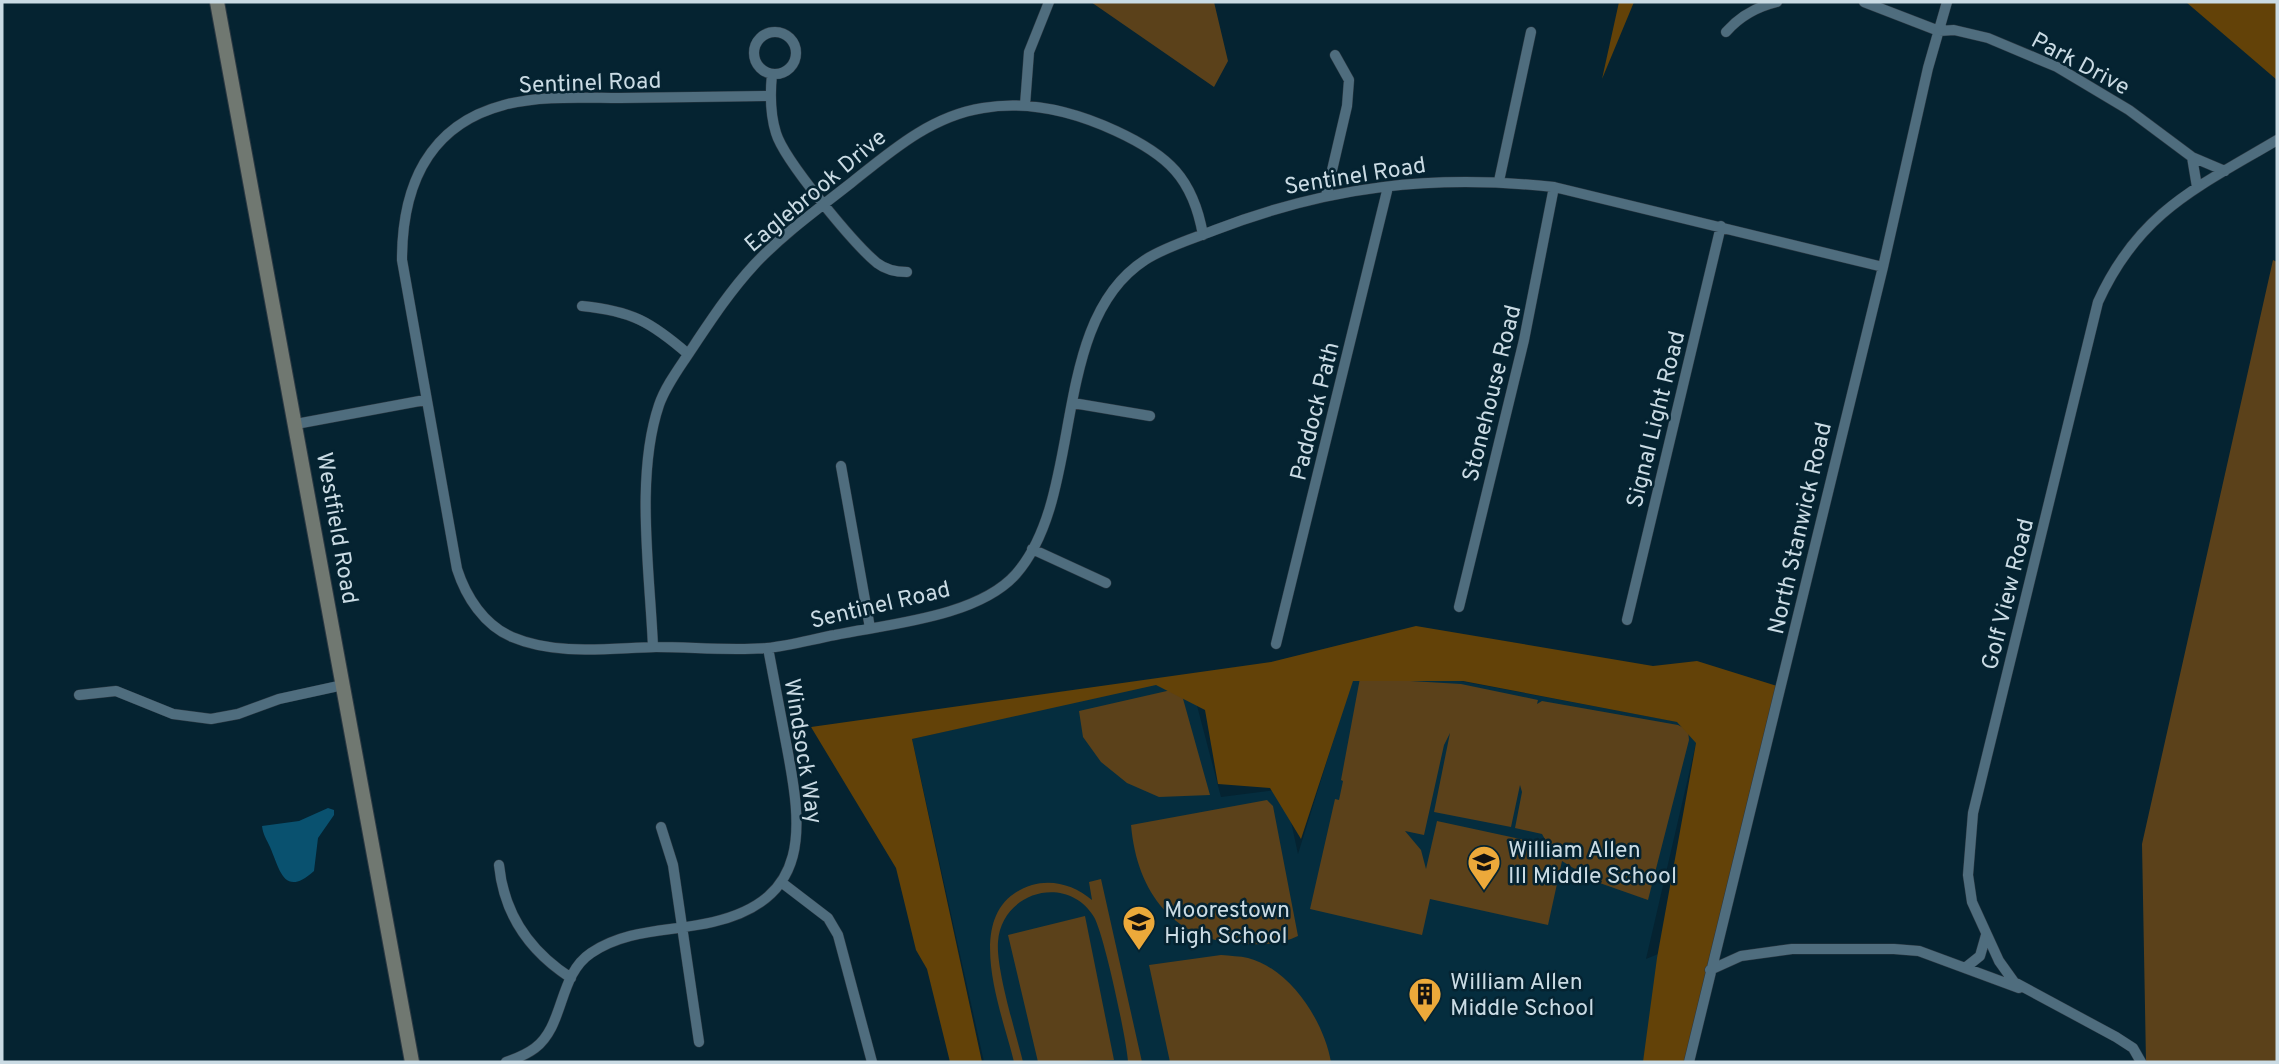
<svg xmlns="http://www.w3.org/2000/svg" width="2279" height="1064" viewBox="0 0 2279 1064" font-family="Overpass,sans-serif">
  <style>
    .built { fill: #052d3e }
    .green { fill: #5b411a; fill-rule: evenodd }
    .forest { fill: #634208 }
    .water { fill: #09516f }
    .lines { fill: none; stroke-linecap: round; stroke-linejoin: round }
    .street-casing { stroke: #2c3943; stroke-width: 11 }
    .secondary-casing { stroke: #2c3943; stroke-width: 16 }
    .street { stroke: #4f6d7e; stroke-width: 10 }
    .secondary { stroke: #707871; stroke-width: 14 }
    .labels { text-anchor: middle; stroke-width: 5; stroke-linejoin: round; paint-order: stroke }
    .street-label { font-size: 23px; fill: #cadbe4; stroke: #052331 }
    .poi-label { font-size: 23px; fill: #cadbe4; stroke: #052331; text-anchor: start }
  </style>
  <rect width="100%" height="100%" fill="#052331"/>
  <path class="built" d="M1355 671 1455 680 1700 726 1646 959 1721 928 1689 1062H984L912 739 1189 675 1221 797 1284 789 1298 854Z"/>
  <path class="green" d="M1091 2H1214L1228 61 1214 87Z
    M2273 260 2277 262V1062H2146L2142 844Z
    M1360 678 1461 684 1538 700 1537 704 1542 701 1678 725 1688 730 1689 740 1648 900 1594 881 1562 861 1548 925 1430 899 1422 935 1310 909 1335 799 1339 800 1343 781 1341 780ZM1450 733 1434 812 1511 827 1520 785 1522 792 1515 828 1542 834 1548 845 1437 821 1426 869 1421 850 1405 831 1424 835 1444 745Z
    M1180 688 1210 795 1159 797 1127 783 1101 762 1083 737 1079 711Z
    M1267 800 1273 806 1298 936C1281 944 1265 945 1246 944 1174 942 1137 893 1131 825Z
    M1101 879 1142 1062H1128C1127 1041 1104 934 1094 917 1067 873 1001 892 998 942 996 970 1016 1033 1023 1062H1014C1002 1011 958 908 1032 885 1054 879 1075 886 1092 900L1089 882Z
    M1085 916 1114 1060 1038 1062 1008 935Z
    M1221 955C1230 956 1240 956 1248 958 1291 969 1324 1022 1331 1062H1170L1149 965Z"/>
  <path class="forest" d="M1619 2H1634L1602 79Z
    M2186 2H2277V80Z
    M1416 626 1653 666 1697 661 1777 686 1687 1062H1643L1657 958 1696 743 1677 722 1463 681H1353L1301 839 1270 788 1218 784 1205 710 1156 685 912 739 982 1062H950L927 969 916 950 896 868 811 727 1271 662Z"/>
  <path class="water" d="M328 808 334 810V815L318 838 314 871C284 898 280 870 270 847 267 840 263 835 262 826L299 821Z"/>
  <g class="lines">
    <defs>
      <path id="street" d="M1864 2 1939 31 1954 30 1988 38 2057 67 2129 110 2192 157 2225 171
        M754 53a21 21 0 1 1 42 0a21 21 0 1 1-42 0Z
        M1726 32C1740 16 1756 7 1777 2
        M772 74C770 94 770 114 776 133 784 160 854 244 877 263 886 270 897 272 907 272
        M770 96C720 97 670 97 620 98 584 98 540 95 504 105 428 125 402 187 402 260L457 569C466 597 484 625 512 637 557 656 609 648 656 647 692 647 730 651 767 648 789 646 813 639 835 635 888 624 978 617 1016 574 1086 494 1048 323 1145 260 1165 247 1192 239 1215 230 1329 186 1433 174 1554 187L1883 267
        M1025 105 1029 52 1049 2
        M2192 157 2197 187
        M1499 181 1531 32
        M1326 196 1347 106 1349 80 1335 55
        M582 306C632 311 651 322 688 354
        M1073 403 1150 416
        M296 424 425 400
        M841 466 870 628
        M1032 549 1106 583
        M1459 607 1524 340 1554 187
        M1627 620 1721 226
        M1276 644 1388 187
        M653 647C650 573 635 476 659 405 666 385 680 367 691 350 711 320 730 291 754 265 783 234 818 209 851 183 891 151 931 116 983 108 1029 100 1075 112 1116 131 1168 155 1193 178 1203 235
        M79 695 116 691 173 714 211 719 238 714 279 699 343 685
        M661 827 673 865 699 1042
        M499 865C504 915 529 951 571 978
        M781 882 828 918 838 935 872 1062
        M1965 968 1980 956 1986 935
        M1710 970 1741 956 1792 949H1894L1919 951 2019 988
        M506 1062C515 1059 527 1054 535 1048 565 1025 558 975 591 953 628 928 671 932 713 922 812 899 802 827 787 748 781 715 774 681 768 648
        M1689 1062 1883 267 1928 68 1947 2
        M2141 1062 2133 1048 2116 1037 2014 982 1999 961 1972 902 1968 875 1973 813 2098 302C2139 212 2196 188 2277 140"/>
      <path id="secondary" d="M217 2 412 1062"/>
    </defs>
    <use href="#street" class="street-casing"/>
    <use href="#secondary" class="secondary-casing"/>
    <use href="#street" class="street"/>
    <use href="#secondary" class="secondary"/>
  </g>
  <defs>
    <symbol id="school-pin" viewBox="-11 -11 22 30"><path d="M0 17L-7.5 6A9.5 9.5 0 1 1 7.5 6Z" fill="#eca93a" stroke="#052331"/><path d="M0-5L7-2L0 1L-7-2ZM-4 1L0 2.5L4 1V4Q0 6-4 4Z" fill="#111"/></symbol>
    <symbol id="building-pin" viewBox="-11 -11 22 30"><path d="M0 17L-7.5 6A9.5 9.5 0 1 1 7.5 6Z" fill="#eca93a" stroke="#052331"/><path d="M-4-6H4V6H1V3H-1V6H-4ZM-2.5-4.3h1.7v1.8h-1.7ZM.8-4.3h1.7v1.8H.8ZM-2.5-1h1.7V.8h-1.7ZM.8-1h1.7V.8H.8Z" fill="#111"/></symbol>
  </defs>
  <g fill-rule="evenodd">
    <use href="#school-pin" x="1465" y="843" width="38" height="52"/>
    <use href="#school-pin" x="1120" y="903" width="38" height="52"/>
    <use href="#building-pin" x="1406" y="975" width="38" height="52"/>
  </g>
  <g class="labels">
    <g class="street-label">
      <text transform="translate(2081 63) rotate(28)" y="8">Park Drive</text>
      <text transform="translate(590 82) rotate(-2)" y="8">Sentinel Road</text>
      <text transform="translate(1355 175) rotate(-9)" y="8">Sentinel Road</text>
      <text transform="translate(815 190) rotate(-40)" y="8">Eaglebrook Drive</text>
      <text transform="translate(1491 393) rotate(-76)" y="8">Stonehouse Road</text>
      <text transform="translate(1314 411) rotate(-76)" y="8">Paddock Path</text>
      <text transform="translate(1655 419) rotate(-76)" y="8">Signal Light Road</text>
      <text transform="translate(338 528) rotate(80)" y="8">Westfield Road</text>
      <text transform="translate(1799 528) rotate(-77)" y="8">North Stanwick Road</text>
      <text transform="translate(2007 594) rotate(-76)" y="8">Golf View Road</text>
      <text transform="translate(880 604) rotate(-13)" y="8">Sentinel Road</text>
      <text transform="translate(804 751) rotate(81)" y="8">Windsock Way</text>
    </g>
    <g class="poi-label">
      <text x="1508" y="857">William Allen<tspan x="1508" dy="26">III Middle School</tspan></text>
      <text x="1164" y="917">Moorestown<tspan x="1164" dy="26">High School</tspan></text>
      <text x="1450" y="989">William Allen<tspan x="1450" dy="26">Middle School</tspan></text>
    </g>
  </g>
  <rect width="2279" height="1064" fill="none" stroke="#cadbe4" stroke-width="7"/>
</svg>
